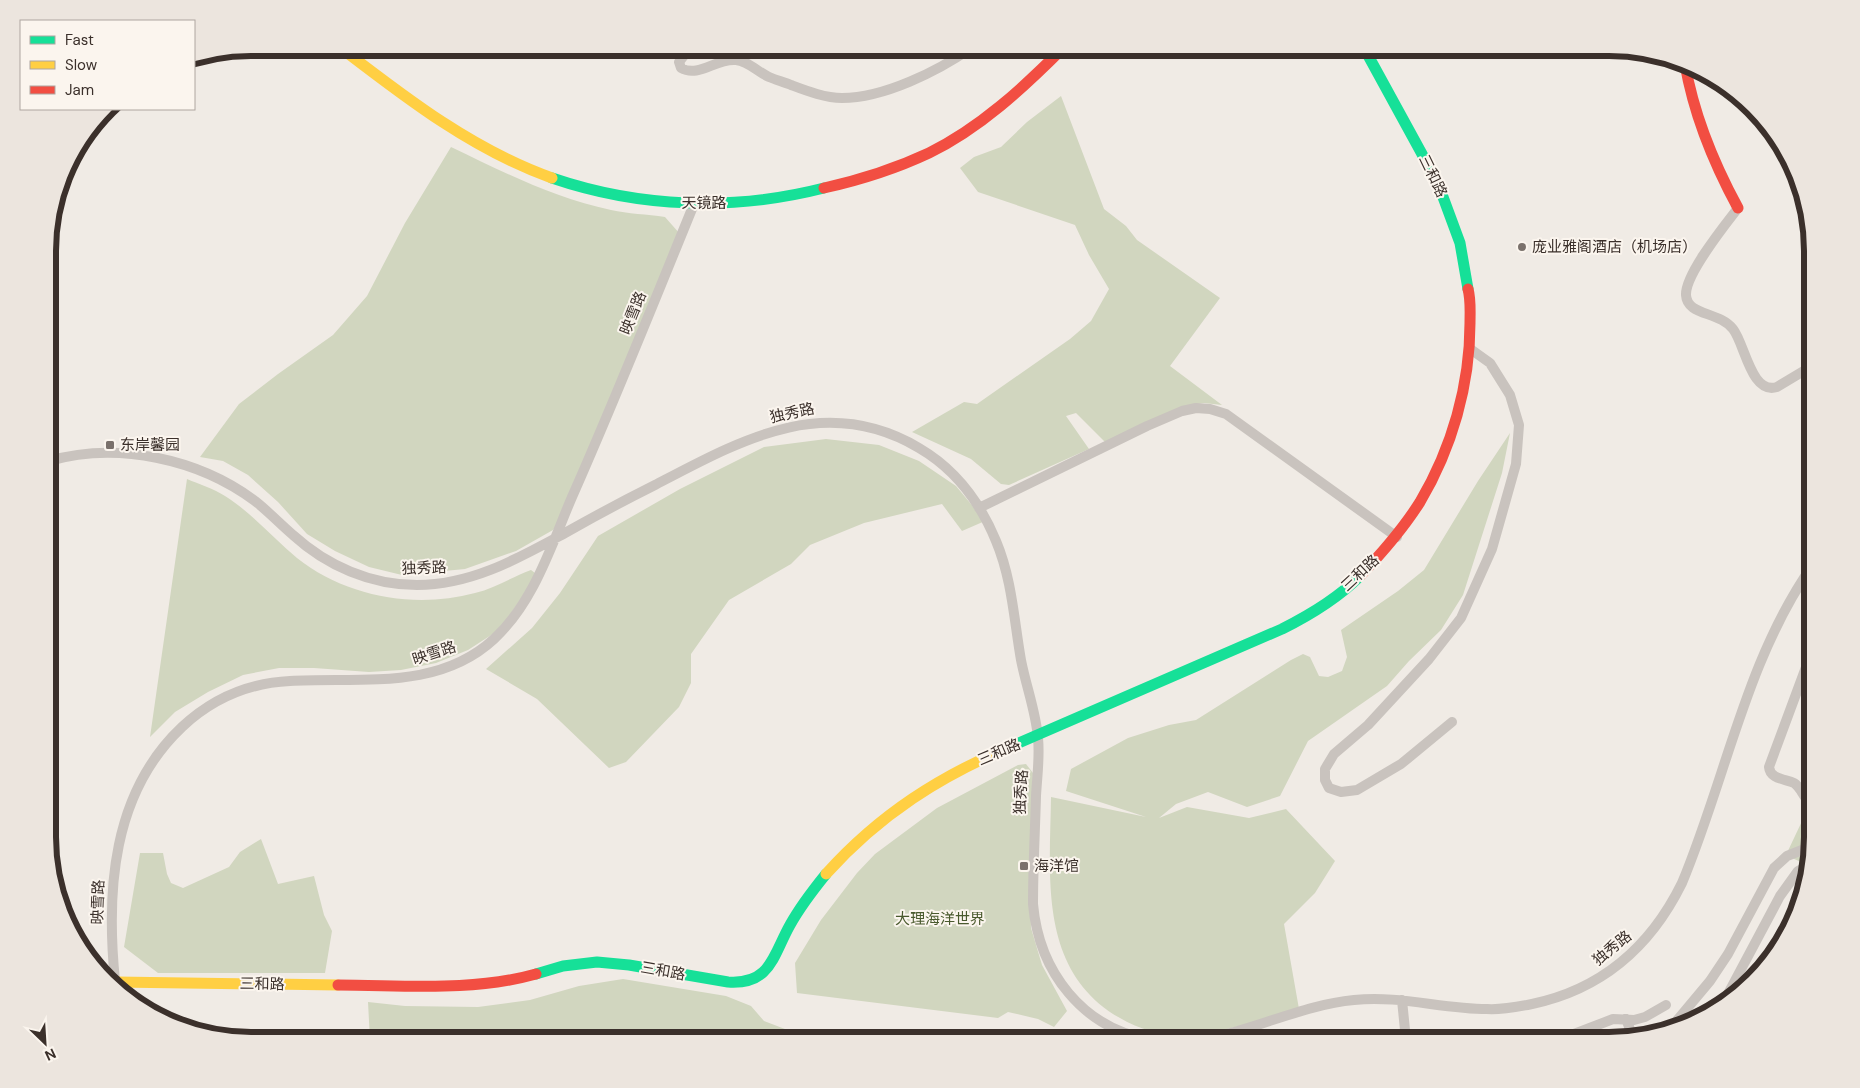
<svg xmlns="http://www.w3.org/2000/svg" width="1860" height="1088" viewBox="0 0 1860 1088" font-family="'DM Sans','Noto Sans SC',sans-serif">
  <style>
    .green { fill: #d1d6bf }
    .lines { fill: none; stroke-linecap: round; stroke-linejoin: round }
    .street { stroke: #c9c3be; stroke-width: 10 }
    .fast { stroke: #16e098; stroke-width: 11 }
    .slow { stroke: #ffcf43; stroke-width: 11 }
    .jam { stroke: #f24e42; stroke-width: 11 }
    .poi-dot { fill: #7a716c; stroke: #fbf5ee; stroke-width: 2 }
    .labels { text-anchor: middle; stroke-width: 4; stroke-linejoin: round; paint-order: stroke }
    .street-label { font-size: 15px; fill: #3b302b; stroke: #fbf5ee }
    .poi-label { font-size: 15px; fill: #3b302b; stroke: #fbf5ee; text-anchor: start }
    .park-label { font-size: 15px; fill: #4a5a2e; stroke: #fbf5ee }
    .rim { fill: none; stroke: #3b302b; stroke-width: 6 }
  </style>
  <rect width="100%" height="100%" fill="#f0ebe5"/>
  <path class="green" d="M1061 96 1104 209 1126 226 1137 240 1220 298 1170 366 1222 405 1204 403 1191 405 1105 442 1076 413 1066 416 1089 449 1009 485 1001 484 971 459 912 432 964 402 977 404 1070 339 1091 321 1109 289 1089 255 1075 225 978 192 960 168 974 157 1001 147 1027 122Z
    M451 147C503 172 554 198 611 210 628 214 647 214 665 217L680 234 570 507 553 530 516 551 465 569 402 575 369 567 335 551 307 534 278 502 248 475 223 461 200 457 239 404 278 374 333 335 367 296 405 223Z
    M1510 433 1502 473 1463 595 1441 630 1409 661 1387 686 1308 741 1280 796 1247 807 1208 792 1176 804 1159 818 1187 807 1249 818 1286 809 1335 861 1315 893 1284 924 1299 1009C1266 1018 1231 1030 1196 1035 1171 1038 1142 1031 1120 1018 1038 971 1050 877 1051 797L1146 817 1066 791 1071 769 1128 738 1169 725 1196 720 1291 660 1303 654 1310 657 1319 676 1328 677 1342 671 1347 657 1341 630 1398 591 1424 570 1478 481Z
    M826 439 879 445 919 461 956 486 985 521 962 531 942 504 864 523 810 545 791 564 729 600 691 654V683L679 707 626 762 609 768 537 699 486 669 532 628 560 593 598 536 680 489 764 447Z
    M187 479C199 484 214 489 225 496 252 513 273 538 297 558 346 597 415 609 475 593 495 588 512 577 531 570L535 573V579L499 630 468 650 436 663 401 670 369 672 314 668H279L243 675 208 692 175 712 150 737Z
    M1026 764 1033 773 1030 877 1031 928 1042 965 1067 1011 1054 1027 1038 1019 1008 1012 998 1018 797 993 795 963 821 920 857 873 875 854 937 808 1018 765Z
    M1812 800V850L1807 865 1786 855Z
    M261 839 278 884 314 876 324 915 332 931 325 973H158L124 947 140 853H163L167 874 171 883 183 888 229 867 240 852Z
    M623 979 726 996 751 1006 764 1021 798 1034 831 1040H370L368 1002 405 1006 478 1007 530 1000 579 986Z"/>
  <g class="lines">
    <path class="street" d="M690 48 679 62 681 68C699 78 716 58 736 60 748 61 758 72 769 77 776 80 784 82 791 85 807 91 825 98 842 98 884 98 938 71 971 48
      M1738 208C1725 225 1685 274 1686 295 1687 316 1719 311 1733 329 1745 344 1751 395 1777 387L1812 366
      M49 461C117 441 199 459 255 501 269 512 280 524 293 535 327 566 371 585 417 585 472 585 519 558 565 533 595 516 625 500 655 485 741 440 825 392 919 448 955 469 980 502 996 541 1012 579 1014 620 1021 660 1026 686 1036 712 1038 738 1040 757 1037 777 1036 796 1035 832 1033 868 1033 904 1039 972 1083 1029 1152 1040
      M979 508 1147 426 1182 411 1196 408 1210 409 1226 414 1397 537
      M1812 651 1769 767C1770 779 1785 779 1794 783 1802 788 1803 799 1812 804
      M1452 722 1401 764 1357 790 1341 792 1329 788 1325 780V769L1334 754 1368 725 1429 659 1461 618 1492 549 1516 464 1519 425 1510 395 1490 363 1469 348
      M115 981C106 891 112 793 182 727 213 698 248 683 290 681 360 677 438 691 494 639 534 602 551 546 572 497 615 400 654 302 694 204
      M1402 1000 1406 1040
      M1722 1005 1780 896 1798 871 1807 866
      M1626 1019 1633 1037
      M1674 1024 1710 981 1728 954 1774 868 1787 856 1812 846
      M1196 1040C1250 1033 1300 1005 1354 1000 1399 995 1442 1009 1487 1009 1502 1010 1517 1007 1532 1004 1603 989 1651 946 1682 883 1726 778 1746 660 1812 566
      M1550 1040 1574 1034 1613 1019 1634 1020 1645 1017 1666 1005"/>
    <path class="fast" d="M1364 48 1422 154 1443 197 1460 243 1468 289
      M552 178C640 208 734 211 824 188
      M1014 745 1282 629C1310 615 1338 598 1360 576
      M536 974 563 966 597 962 629 965 728 982C771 985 773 955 790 925 800 907 813 890 826 874"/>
    <path class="slow" d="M341 48C406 98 473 150 552 178
      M826 874C880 814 940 776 1014 745
      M116 982 338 985"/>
    <path class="jam" d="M1685 64C1694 116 1713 162 1738 208
      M824 188C860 180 895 169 929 153 980 128 1023 88 1063 48
      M1360 576C1382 553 1403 529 1420 502 1452 448 1470 385 1470 323 1470 312 1471 300 1468 289
      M338 985C404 985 472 992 536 974"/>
  </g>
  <g class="poi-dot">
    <circle cx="1522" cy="247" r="5"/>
    <rect x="105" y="440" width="10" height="10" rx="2.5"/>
    <rect x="1019" y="861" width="10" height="10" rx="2.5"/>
  </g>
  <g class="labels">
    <g class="street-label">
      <text transform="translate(1433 176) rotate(64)" y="5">三和路</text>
      <text x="704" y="208">天镜路</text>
      <text transform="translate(633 313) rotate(-68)" y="5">映雪路</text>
      <text transform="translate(792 413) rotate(-12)" y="5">独秀路</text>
      <text transform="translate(424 568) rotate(-2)" y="5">独秀路</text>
      <text transform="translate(1360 573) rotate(-43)" y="5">三和路</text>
      <text transform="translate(434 653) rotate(-18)" y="5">映雪路</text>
      <text transform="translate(999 752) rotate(-23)" y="5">三和路</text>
      <text transform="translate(1021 792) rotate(-87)" y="5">独秀路</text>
      <text transform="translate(98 902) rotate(-88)" y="5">映雪路</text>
      <text transform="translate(1612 948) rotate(-39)" y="5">独秀路</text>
      <text transform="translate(663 971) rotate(10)" y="5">三和路</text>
      <text transform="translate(262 984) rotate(1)" y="5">三和路</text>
    </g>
    <g class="poi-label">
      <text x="1532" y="252">庞业雅阁酒店（机场店）</text>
      <text x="120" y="450">东岸馨园</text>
      <text x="1034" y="871">海洋馆</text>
    </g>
    <g class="park-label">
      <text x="940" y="924">大理海洋世界</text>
    </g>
  </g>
  <path d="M0 0H1860V1088H0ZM251 56H1609A195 195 0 0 1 1804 251V837A195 195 0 0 1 1609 1032H251A195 195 0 0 1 56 837V251A195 195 0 0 1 251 56Z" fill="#ece5de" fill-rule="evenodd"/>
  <path class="rim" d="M251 56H1609A195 195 0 0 1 1804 251V837A195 195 0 0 1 1609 1032H251A195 195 0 0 1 56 837V251A195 195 0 0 1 251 56Z"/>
  <rect x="20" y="20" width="175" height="90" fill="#fbf5ee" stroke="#aea6a0"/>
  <rect x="30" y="36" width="25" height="8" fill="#16e098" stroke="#aea6a0"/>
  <text x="65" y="45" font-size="15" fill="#3b302b">Fast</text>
  <rect x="30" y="61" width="25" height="8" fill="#ffcf43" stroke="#aea6a0"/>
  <text x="65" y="70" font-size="15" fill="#3b302b">Slow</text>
  <rect x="30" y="86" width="25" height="8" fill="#f24e42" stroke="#aea6a0"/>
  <text x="65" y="95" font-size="15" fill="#3b302b">Jam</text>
  <g transform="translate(45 1043) rotate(155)" stroke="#fbf5ee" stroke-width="4" paint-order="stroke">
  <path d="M0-4L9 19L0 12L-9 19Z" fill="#3b302b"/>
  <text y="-8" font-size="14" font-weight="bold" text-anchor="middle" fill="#3b302b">N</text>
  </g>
</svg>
